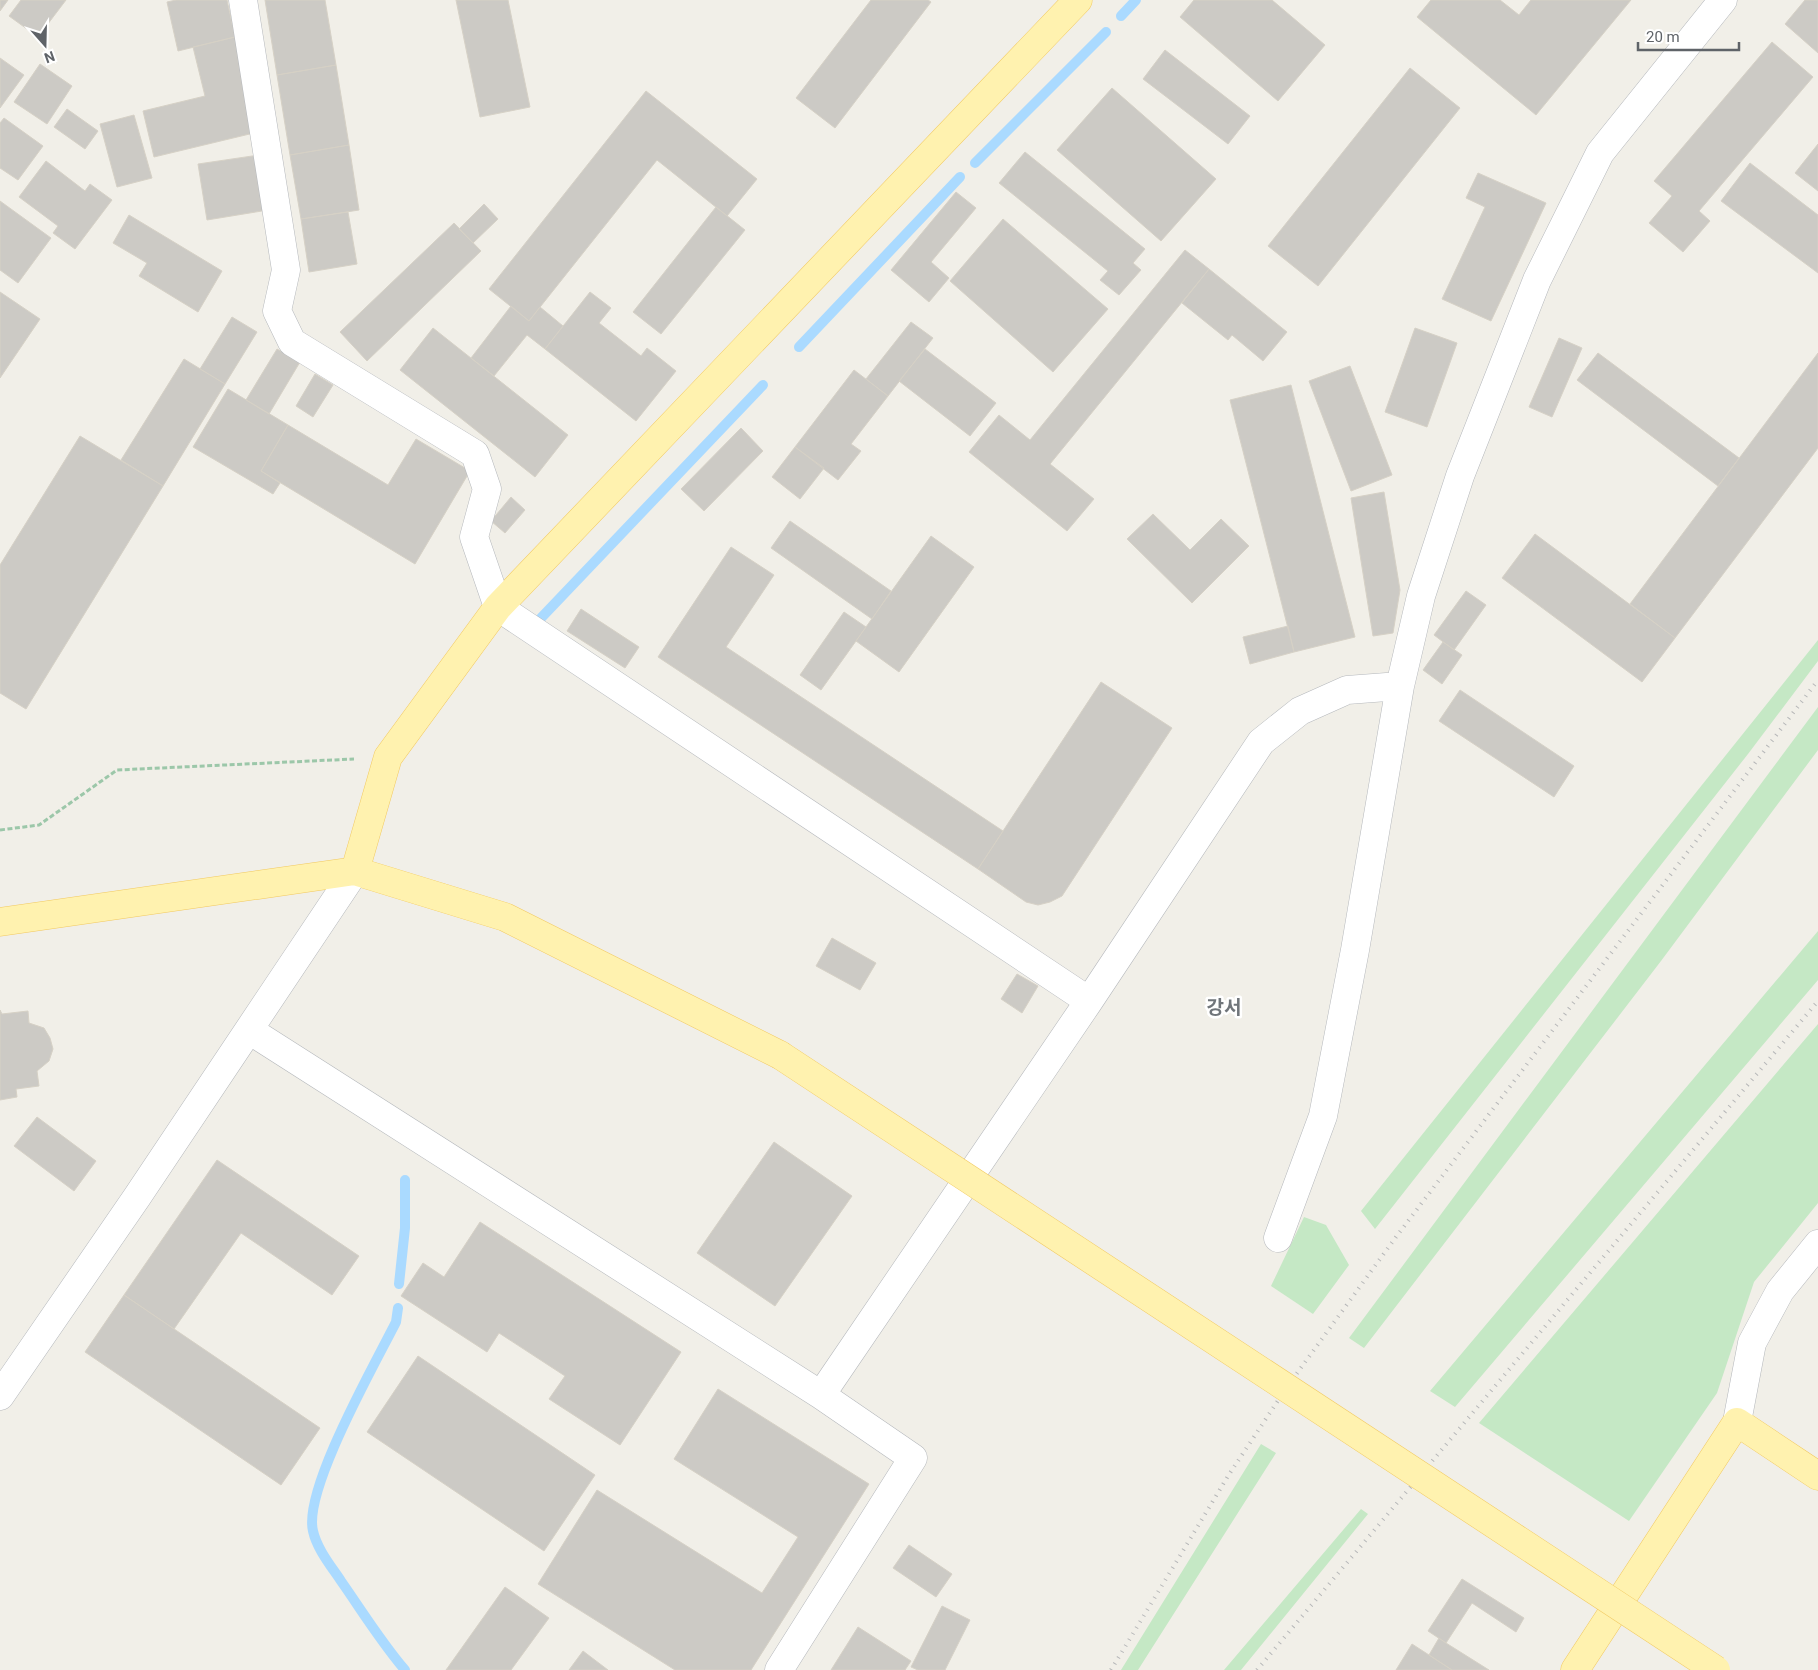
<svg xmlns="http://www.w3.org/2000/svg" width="1818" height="1670" viewBox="0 0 1818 1670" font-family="Roboto,'Noto Sans KR',sans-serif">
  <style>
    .green { fill: #c5e8c5 }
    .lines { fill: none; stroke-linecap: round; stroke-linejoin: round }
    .stream { stroke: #aadaff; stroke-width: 10 }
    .building { fill: #cccac5; stroke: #d6d1c6 }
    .minor-casing { stroke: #b5b8bc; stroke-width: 29 }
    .major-casing { stroke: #f2c960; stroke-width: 29 }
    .path { stroke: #9cc7a9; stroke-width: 3; stroke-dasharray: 5 2.5; stroke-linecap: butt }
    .minor { stroke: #fff; stroke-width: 28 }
    .major { stroke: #fff2af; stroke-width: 28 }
    .rail { stroke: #b6b7b8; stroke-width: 4; stroke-dasharray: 1 6; stroke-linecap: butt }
    .major-bridge-casing { stroke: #f2c960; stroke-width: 29; stroke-linecap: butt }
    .major-bridge { stroke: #fff2af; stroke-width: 28 }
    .labels { text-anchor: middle; stroke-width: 5; stroke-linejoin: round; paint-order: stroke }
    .district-label { font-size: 19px; font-weight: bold; fill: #70757a; stroke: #fff }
  </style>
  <rect width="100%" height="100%" fill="#f1efe8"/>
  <path class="green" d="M1818 640V661L1748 754 1375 1229 1361 1211Z
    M1818 707V750L1661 961 1364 1348 1349 1338Z
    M1818 931V980L1455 1407 1430 1391Z
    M1818 1024V1203L1754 1282 1717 1393 1629 1521 1479 1423Z
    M1304 1217 1326 1225 1349 1265 1313 1314 1271 1286Z
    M1261 1444 1276 1453 1138 1670H1121Z
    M1361 1509 1368 1514 1241 1670H1224Z"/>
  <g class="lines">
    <path class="stream" d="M1121 16 1136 0
      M975 163 1106 32
      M799 347 960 177
      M541 618 763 385
      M399 1284 405 1228V1180
      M398 1308 396 1322C375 1364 303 1490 313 1531 317 1549 331 1566 341 1581 362 1611 381 1642 405 1670"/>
  </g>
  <path class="building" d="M0 0H8L0 11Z
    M21 0H66L38 37 9 16Z
    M176 0H227L235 37 178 51 167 2Z
    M265 0H325L336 65 277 75Z
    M456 0H508L530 107 480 117Z
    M871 0H928L931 2 835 128 796 98Z
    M1194 0H1272L1325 45 1278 101 1180 17Z
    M1431 0H1500L1519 15 1531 0H1631L1536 115 1417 17Z
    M1805 0H1818V53L1785 24Z
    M235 37 258 132 154 157 143 111 205 96 193 47Z
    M1772 42 1813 77 1699 211 1710 221 1683 252 1649 223 1672 196 1654 181Z
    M1165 50 1250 116 1228 144 1143 79Z
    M0 58 24 75 0 108Z
    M40 64 72 86 47 124 14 102Z
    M336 65 349 145 290 155 277 75Z
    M1410 68 1460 108 1318 286 1268 246Z
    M1112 88 1216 179 1161 241 1057 150Z
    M646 91 757 179 727 216 657 160 529 321 489 289Z
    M67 109 98 131 85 149 54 127Z
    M134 115 152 178 117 187 100 124Z
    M4 118 43 146 18 180 0 168V123Z
    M1818 144V191L1795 173Z
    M349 145 359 210 301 219 290 155Z
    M1025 152 1145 249 1133 263 1141 270 1119 295 1100 280 1108 271 999 183Z
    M259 155 268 210 207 220 198 164Z
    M46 161 85 191 90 184 112 200 75 249 53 233 58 226 19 197Z
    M1750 163 1818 215V273L1721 201Z
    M1478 173 1546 203 1491 321 1442 299 1485 207 1466 198Z
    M956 192 976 208 931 262 949 278 929 302 891 270Z
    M0 201 51 238 18 283 0 270Z
    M484 204 498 219 473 243 459 229Z
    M716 207 745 230 661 334 633 312Z
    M348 212 357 264 309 272 301 219Z
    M129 215 222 271 198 312 139 276 147 263 113 243Z
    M1003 219 1108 309 1053 372 950 281Z
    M454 223 481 251 367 361 340 332Z
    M1185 250 1209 269 1050 464 1094 499 1067 531 969 452 999 415 1030 440Z
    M1209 269 1287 332 1263 361 1232 335 1228 340 1182 303Z
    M0 292 40 319 0 378Z
    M590 292 611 308 599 323 641 356 647 348 676 371 636 421 545 349Z
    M511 306 529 321 540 307 563 326 545 349 527 335 494 376 471 358Z
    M232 317 257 332 225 384 200 369Z
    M911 322 933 338 888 396 866 379Z
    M433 328 568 435 535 477 400 370Z
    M1415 328 1457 343 1427 427 1385 412Z
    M1559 338 1582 348 1552 417 1529 407Z
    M277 349 300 362 269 414 246 400Z
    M925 349 996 403 970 436 899 381Z
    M1598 353 1739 458 1718 486 1577 380Z
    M1818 353V448L1675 638 1630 604Z
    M184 359 225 384 163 486 121 460Z
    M1350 366 1392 475 1351 491 1309 381Z
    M854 370 888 396 851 444 861 451 838 480 795 447Z
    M315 374 333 385 313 417 296 406Z
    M1291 385 1355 637 1294 652 1230 400Z
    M228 389 288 425 261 471 280 483 273 494 193 447Z
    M288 425 388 485 416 439 470 471 415 564 261 471Z
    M741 428 763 451 704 511 681 489Z
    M80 436 163 486 26 709 0 693V565Z
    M795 447 824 468 800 499 772 477Z
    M1384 492 1400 590 1393 633 1373 636 1351 498Z
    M511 497 525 510 505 533 491 521Z
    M1153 514 1190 550 1221 519 1249 546 1192 603 1127 539Z
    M790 521 891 591 872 619 771 548Z
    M1535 534 1675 638 1642 682 1502 578Z
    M931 536 974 567 899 672 856 641Z
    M731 547 774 575 726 647 1003 831 978 869 658 657Z
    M1466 591 1486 605 1454 650 1434 635Z
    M581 609 639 647 625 668 567 631Z
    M844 612 866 627 821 690 800 675Z
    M1288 626 1294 652 1250 664 1243 637Z
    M1443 642 1462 655 1442 684 1423 670Z
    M1101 682 1172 728 1062 896 1050 902 1038 905 1026 902 978 869Z
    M1460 690 1574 766 1554 797 1439 721Z
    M832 938 876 963 860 990 816 966Z
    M1017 974 1038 986 1022 1013 1001 999Z
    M0 1010 2 1014 28 1011 29 1023 44 1028 50 1038 53 1049 49 1061 37 1071 39 1086 16 1089 17 1097 0 1100Z
    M37 1117 96 1161 74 1191 14 1146Z
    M774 1142 852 1196 775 1306 697 1253Z
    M217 1160 359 1256 332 1295 241 1233 174 1329 124 1295Z
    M480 1222 681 1352 620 1445 549 1399 565 1376 499 1333 487 1352 401 1296 423 1263 444 1277Z
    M124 1295 320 1428 281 1485 85 1352Z
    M418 1356 595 1475 544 1551 367 1432Z
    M718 1389 869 1484 751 1670H675L538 1584 597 1490 762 1593 798 1537 674 1459Z
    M909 1545 952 1574 936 1597 893 1568Z
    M1462 1579 1524 1618 1516 1632 1472 1603 1446 1643 1428 1631Z
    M505 1587 549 1618 511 1670H446Z
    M942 1606 970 1620 945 1670H918L911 1667Z
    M858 1627 911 1661 905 1670H831Z
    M1439 1638 1446 1643 1489 1670H1452L1429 1655Z
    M1412 1644 1429 1655 1452 1670H1396Z
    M583 1651 608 1670H569Z"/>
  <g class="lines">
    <defs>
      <path id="minor" d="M243 0 286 270 277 311 292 342 475 454 487 489 474 537 498 607 1089 1001
        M249 1030 821 1395 1089 1001 1261 742 1300 711 1347 690 1400 686
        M1278 1238 1323 1116 1355 950 1400 686 1421 596 1460 476 1537 280 1600 153 1723 0
        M0 1396 137 1197 355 871
        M1737 1422 1752 1343 1780 1291 1818 1244
        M779 1670 913 1458 821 1395"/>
      <path id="major" d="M355 871 388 757 498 607 1078 0
        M0 922 355 871 505 917 780 1055
        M1575 1670 1737 1422 1818 1476"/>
    </defs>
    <use href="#minor" class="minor-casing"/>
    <use href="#major" class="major-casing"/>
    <path class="path" d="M0 830 39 825 117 770 354 759"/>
    <use href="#minor" class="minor"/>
    <use href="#major" class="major"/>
    <path class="rail" d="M1111 1670 1228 1476 1287 1387 1396 1237 1818 680
      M1257 1670 1818 1001"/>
    <defs>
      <path id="major-bridge" d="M780 1055 1716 1670"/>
    </defs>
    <use href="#major-bridge" class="major-bridge-casing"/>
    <use href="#major-bridge" class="major-bridge"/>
  </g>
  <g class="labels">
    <g class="district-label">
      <text x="1224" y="1014">강서</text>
    </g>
  </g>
  <g transform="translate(45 45) rotate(160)" stroke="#ffffff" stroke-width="4" paint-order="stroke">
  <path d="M0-4L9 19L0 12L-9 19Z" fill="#5f6368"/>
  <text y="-8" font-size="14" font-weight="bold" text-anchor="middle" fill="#5f6368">N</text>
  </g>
  <path d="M1638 42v8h101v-8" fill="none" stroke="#5f6368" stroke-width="2.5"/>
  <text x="1646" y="42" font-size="15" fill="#5f6368" stroke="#ffffff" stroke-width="4" paint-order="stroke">20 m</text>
</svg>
